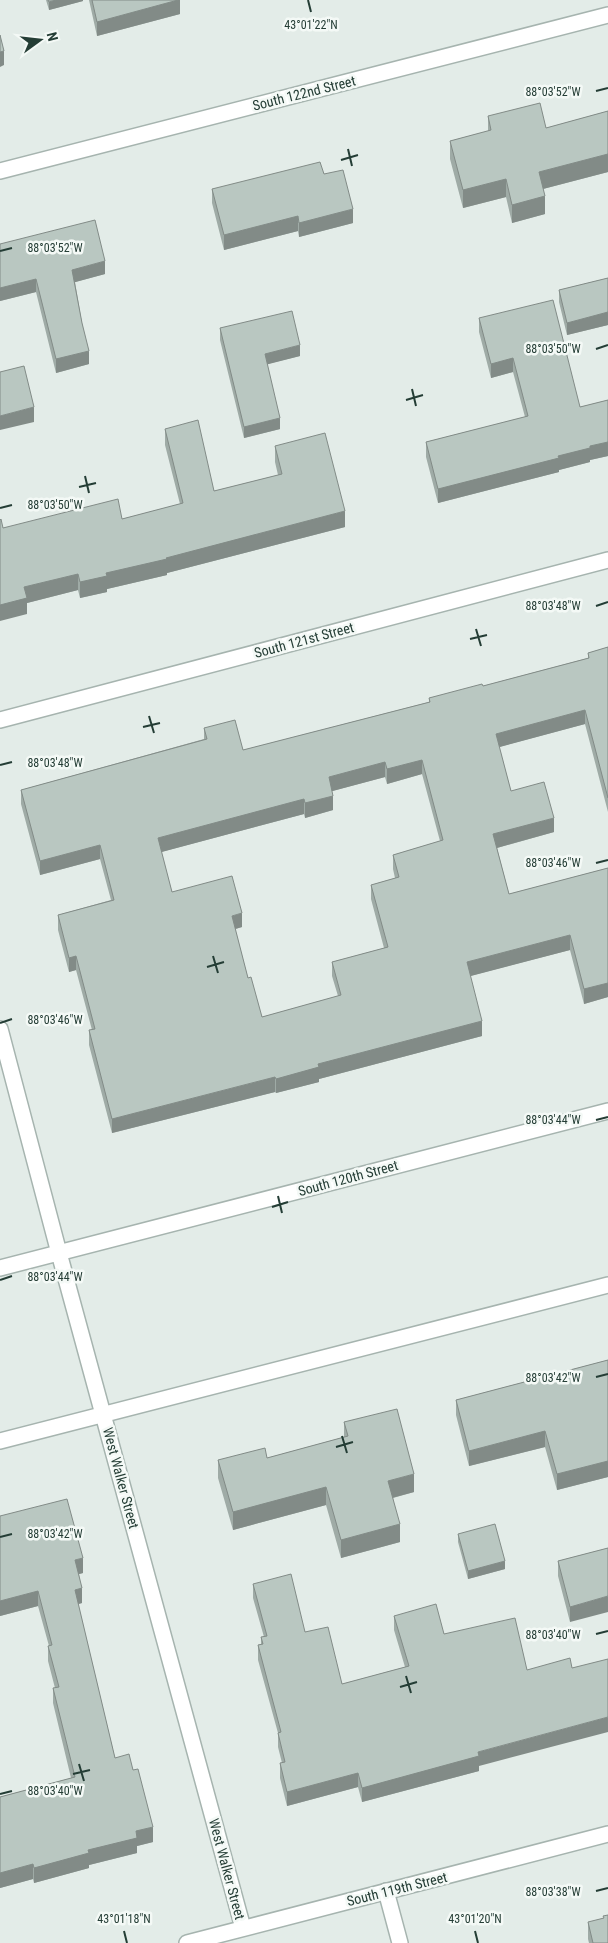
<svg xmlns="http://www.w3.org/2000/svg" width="608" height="1943" viewBox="0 0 608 1943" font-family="'Roboto Condensed',sans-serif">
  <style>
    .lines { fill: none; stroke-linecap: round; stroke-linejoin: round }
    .lane-casing { stroke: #a6b4af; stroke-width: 18 }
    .street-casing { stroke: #a6b4af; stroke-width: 18 }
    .lane { stroke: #fff; stroke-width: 15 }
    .street { stroke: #fff; stroke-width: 15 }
    .wall { fill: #9faba6; fill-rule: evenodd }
    .shaded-wall { fill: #828b87 }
    .building { fill: #b9c7c1; stroke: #828b87; fill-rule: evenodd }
    .ticks { fill: none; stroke: #243d35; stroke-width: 2 }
    .labels { text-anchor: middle; stroke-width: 5; stroke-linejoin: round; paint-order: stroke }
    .street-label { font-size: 14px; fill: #243d35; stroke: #f4f9f6 }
    .ticks-label { font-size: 12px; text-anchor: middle; fill: #243d35; stroke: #f4f9f6; stroke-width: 5; stroke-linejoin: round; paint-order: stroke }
  </style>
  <rect width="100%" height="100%" fill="#e3ece8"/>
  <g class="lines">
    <defs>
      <path id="lane" d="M386 1891 400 1943"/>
      <path id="street" d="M0 171 608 15
        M0 720 608 560
        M0 1029 59 1253 243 1928
        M0 1268 608 1111
        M0 1441 608 1285
        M187 1943 608 1834"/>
    </defs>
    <use href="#lane" class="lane-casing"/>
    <use href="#street" class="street-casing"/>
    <use href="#lane" class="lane"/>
    <use href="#street" class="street"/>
  </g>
  <path class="wall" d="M46 0H83V1L49 10Z
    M89 0H180V14L97 36Z
    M608 111V172L543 189 545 214 512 223 506 197 463 208 450 159V141L488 131V116L546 128Z
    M324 174 353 223 299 237 298 231 224 250 212 203V189Z
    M0 244 105 274 75 282 89 364 56 373 36 292 0 301Z
    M608 278V325L567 335 559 302V290Z
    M479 318 580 407 608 400V456L590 460V462L559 470V472L438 503 426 457V442L525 417 513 372 491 378 479 332Z
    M220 328 300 356 267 364 280 429 244 438 220 340Z
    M165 429 214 491 278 475 275 462V446L345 527 167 573V575L107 589V592L80 598 78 590 27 603V614L3 528 122 519 180 504 165 445Z
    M608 647V812L585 724 499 747 511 791 554 832 497 848 509 894 608 868V997L584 1004 570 950 470 976 482 1036 319 1079V1082L276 1093 275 1092 112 1133 89 1045V1030H92L76 970 69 972 58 930V915L111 900 100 859 40 875 21 804V790L204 739V728L243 750 429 702V698L483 686 588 658V653ZM422 774 440 841 393 855V869L395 878 371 885V899L384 948 332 962V976L338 996 262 1017 248 978 235 929 242 927 172 892 161 852 304 814 305 818 333 810 332 791 385 777 387 784Z
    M608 1360V1477L557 1490 545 1447 469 1466 456 1415V1400Z
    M344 1422 414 1492 393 1498 400 1542 341 1558 326 1505 233 1530 218 1478V1460L267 1458 344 1437Z
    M0 1516 83 1573 79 1574 82 1603 78 1604 115 1758 133 1770 153 1842 137 1846V1853L89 1865V1868L34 1883 33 1879 0 1888V1797L71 1778 53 1703V1688H55L48 1661V1646H49L38 1606 0 1616Z
    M458 1534 505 1569 468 1579 458 1542Z
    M608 1548 570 1622 558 1576V1561Z
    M253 1584 305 1632 342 1684 405 1667 394 1630V1616L479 1766V1771L362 1802 358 1787 287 1806 280 1778V1763H282L278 1747V1733L258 1660V1645L261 1644V1637H264L253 1598Z
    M588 1922 608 1943H589L588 1939Z"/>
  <path class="shaded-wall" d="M56 0H83V1L49 10V2Z
    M178 0H180V14L97 36V22Z
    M4 51V65L0 67V52Z
    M608 154V172L539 190V172Z
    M506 179V197L463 208V190Z
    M545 196V214L512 223V205Z
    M353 209V223L299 237V223Z
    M298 216V231L224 250V235Z
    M105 261V274L72 283V270Z
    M36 279V292L0 301V288Z
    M608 312V325L567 335V323Z
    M300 345V356L265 365V354Z
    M89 351V364L56 373V359Z
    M513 358V372L491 378V364Z
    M34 407V422L0 430V416Z
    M280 418V429L244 438V427Z
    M608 442V456L590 460V462L559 470V472L438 503V489L558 456 590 446Z
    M345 511V527L167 573V575L107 589V592L80 598V582L106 573Z
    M78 574V590L27 603V614L0 621V605L24 587Z
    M585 710V724L496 748V734Z
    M422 760V774L387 784V769Z
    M385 762V777L329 792V777Z
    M333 796V810L305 818V803Z
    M304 799V814L158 853V838Z
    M554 818V832L493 849V834Z
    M100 845V859L40 875V861Z
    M242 913V927L232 930V916Z
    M570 935V950L467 977V962Z
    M76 956V970L69 972V958Z
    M608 983V997L584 1004V989Z
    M482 1021V1036L319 1079V1082L276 1093V1079L318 1064Z
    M275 1077V1092L112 1133V1119Z
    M545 1431V1447L469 1466V1451Z
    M608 1461V1477L557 1490V1474Z
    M414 1474V1492L388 1499V1481Z
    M326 1487V1505L233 1530V1512Z
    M400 1524V1542L341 1558V1540Z
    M83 1558V1573L75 1575V1560Z
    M505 1561V1569L468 1579V1571Z
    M82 1588V1603L75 1605V1590Z
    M38 1591V1606L0 1616V1601Z
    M608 1596V1612L570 1622V1607Z
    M608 1717V1732L479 1766V1771L362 1802V1788L478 1752Z
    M358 1773V1787L287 1806V1792Z
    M153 1827V1842L137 1846V1853L89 1865V1868L34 1883V1868L88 1850 136 1831Z
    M33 1864V1879L0 1888V1873Z"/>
  <path class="building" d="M48 0H56L49 2Z
    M92 0H178L97 22Z
    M0 35 4 51 0 52Z
    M540 103 546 128 608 111V154L539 172 545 196 512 205 506 179 463 190 450 141 491 130 488 116Z
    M320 162 324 174 343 170 353 209 299 223 298 216 224 235 212 189Z
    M95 220 105 261 72 270 82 323 89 351 56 359 36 279 0 288V244Z
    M608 278V312L567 323 559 290Z
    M553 300 580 407 608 400V442L590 446V448L558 456 559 458 438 489 426 442 528 416 513 358 491 364 479 318Z
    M292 311 300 345 265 354 280 418 244 427 220 328Z
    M24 366 34 407 0 416V372Z
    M198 420 214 491 282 474 275 446 325 433 345 511 166 558 167 559 106 573 107 576 80 582 78 574 24 587 27 598 0 605V520L1 519 3 528 118 499 122 519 183 503 165 429Z
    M608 647V798L585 710 496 734 511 791 544 782 554 818 493 834 509 894 608 868V983L584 989 570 935 467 962 482 1021 318 1064 319 1067 276 1079 275 1077 112 1119 89 1030 95 1029 76 956 69 958 58 915 114 900 100 845 40 861 21 790 207 739 204 728 235 720 243 750 430 702 429 698 482 684 483 686 589 658 588 653ZM422 760 443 840 393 855 399 877 371 885 388 947 332 962 341 995 262 1017 251 977 248 978 232 916 242 913 232 876 172 892 158 838 304 799 305 803 333 796 329 777 385 762 387 769Z
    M608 1360V1461L557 1474 545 1431 469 1451 456 1400Z
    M397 1409 414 1474 388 1481 400 1524 341 1540 326 1487 233 1512 218 1460 265 1448 267 1458 348 1436 344 1422Z
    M67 1499 83 1558 75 1560 82 1588 75 1590 115 1758 129 1754 133 1770 138 1769 153 1827 136 1831 137 1838 88 1850 89 1853 34 1868 33 1864 0 1873V1797L75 1777 53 1688 59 1687 48 1646 52 1645 38 1591 0 1601V1516Z
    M495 1524 505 1561 468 1571 458 1534Z
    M608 1548V1596L570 1607 558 1561Z
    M291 1574 305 1632 328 1627 342 1684 409 1666 394 1616 436 1604 444 1634 515 1618 527 1670 570 1658 572 1668 608 1659V1717L478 1752 479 1756 362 1788 358 1773 287 1792 280 1763 285 1762 278 1733 281 1732 258 1645 263 1644 261 1637 267 1636 253 1584Z
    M608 1915V1943H593L588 1922 604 1918 603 1916Z"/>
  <path class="ticks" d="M308 0 311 12M596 91 608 88M348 149 352 166M341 160 358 155M0 251 12 248M596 349 608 345M412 389 416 406M406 400 423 395M85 476 89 493M79 487 96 483M0 508 12 505M596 606 608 602M476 629 481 646M470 639 487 635M149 716 154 733M143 727 160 723M0 765 12 762M596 863 608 860M213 956 218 973M207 967 224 962M0 1023 12 1019M596 1120 608 1117M278 1196 282 1213M272 1207 288 1202M0 1280 12 1276M596 1377 608 1374M342 1436 347 1453M336 1447 353 1442M0 1537 12 1534M596 1634 608 1631M406 1676 411 1693M400 1687 417 1682M79 1764 84 1781M73 1774 90 1770M0 1794 12 1791M596 1891 608 1888M124 1931 127 1943M475 1931 478 1943"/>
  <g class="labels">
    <g class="street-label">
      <text transform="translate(304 93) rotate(-14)" y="5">South 122nd Street</text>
      <text transform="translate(304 640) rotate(-15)" y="5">South 121st Street</text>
      <text transform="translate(348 1178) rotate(-15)" y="5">South 120th Street</text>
      <text transform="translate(121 1478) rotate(75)" y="5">West Walker Street</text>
      <text transform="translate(227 1869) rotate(75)" y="5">West Walker Street</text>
      <text transform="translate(397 1889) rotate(-14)" y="5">South 119th Street</text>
    </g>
  </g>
  <g class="ticks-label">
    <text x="311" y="29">43°01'22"N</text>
    <text x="553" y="96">88°03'52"W</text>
    <text x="55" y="252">88°03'52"W</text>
    <text x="553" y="353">88°03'50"W</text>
    <text x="55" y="509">88°03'50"W</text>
    <text x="553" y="610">88°03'48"W</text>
    <text x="55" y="767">88°03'48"W</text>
    <text x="553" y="867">88°03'46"W</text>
    <text x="55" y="1024">88°03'46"W</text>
    <text x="553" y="1124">88°03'44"W</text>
    <text x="55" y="1281">88°03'44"W</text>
    <text x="553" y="1382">88°03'42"W</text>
    <text x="55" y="1538">88°03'42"W</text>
    <text x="553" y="1639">88°03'40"W</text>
    <text x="55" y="1795">88°03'40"W</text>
    <text x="553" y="1896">88°03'38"W</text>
    <text x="124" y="1923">43°01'18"N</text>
    <text x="475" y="1923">43°01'20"N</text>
  </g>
  <g transform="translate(40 40) rotate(75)" stroke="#f4f9f6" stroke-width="4" paint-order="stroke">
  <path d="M0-4L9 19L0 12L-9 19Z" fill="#243d35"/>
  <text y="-8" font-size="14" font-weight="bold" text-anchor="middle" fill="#243d35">N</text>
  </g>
</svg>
